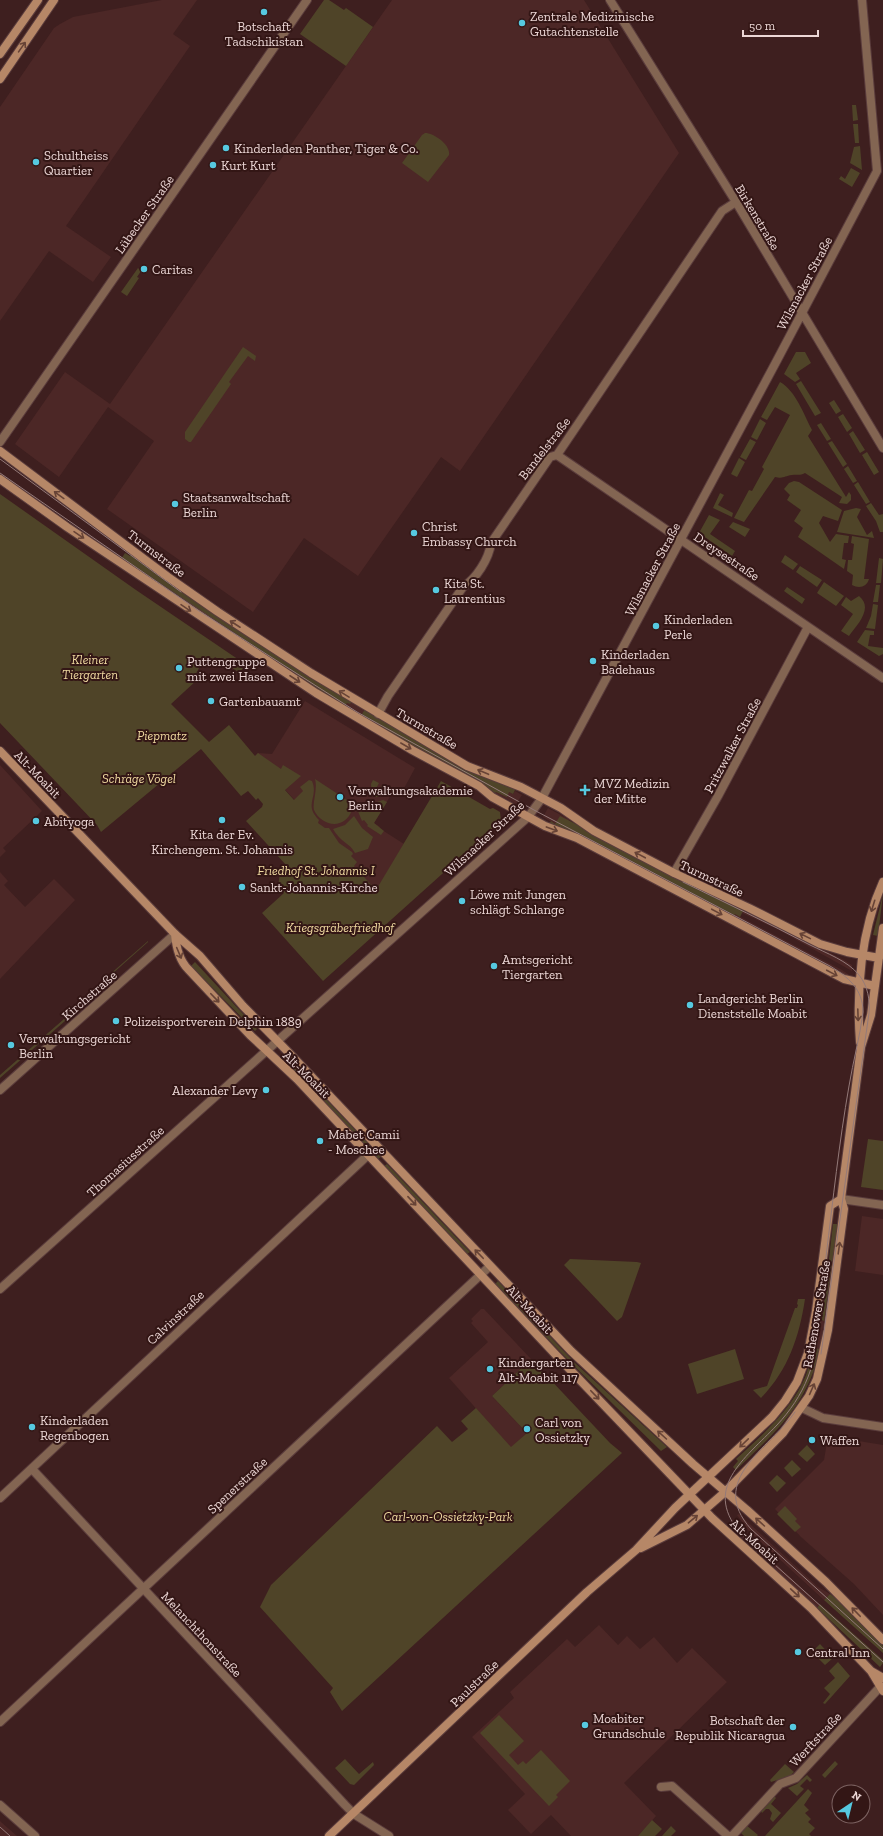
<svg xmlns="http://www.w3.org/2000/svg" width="883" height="1836" viewBox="0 0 883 1836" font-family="'Zilla Slab',serif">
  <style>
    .built { fill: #4c2726 }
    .green { fill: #4f4428 }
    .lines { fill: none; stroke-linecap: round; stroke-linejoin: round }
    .street-casing { stroke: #5a3c3c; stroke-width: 10 }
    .secondary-casing { stroke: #5a3c3c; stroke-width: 10 }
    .street { stroke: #836552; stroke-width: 8 }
    .secondary { stroke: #b68767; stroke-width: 8 }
    .tram { stroke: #947a79; stroke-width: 1 }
    .oneway { stroke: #674336 }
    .poi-dot { fill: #56c9e0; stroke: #331615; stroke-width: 1.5 }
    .labels { text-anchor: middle; stroke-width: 4; stroke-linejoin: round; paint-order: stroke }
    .poi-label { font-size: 13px; fill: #ecd7d6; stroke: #331615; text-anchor: start }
    .street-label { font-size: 13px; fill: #ecd7d6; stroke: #331615 }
    .park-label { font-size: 13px; font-style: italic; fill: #f0daa1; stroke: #331615 }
  </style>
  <rect width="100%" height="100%" fill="#3e1f1f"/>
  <path class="built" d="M162 0H197L173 34 190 46 66 226 111 257 93 282 49 251 0 321V107L54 28 60 24 73 17Z
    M392 0H584L679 153 460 471 441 457 358 576 304 538 253 612 107 509 154 441 108 407 59 477 15 444 65 372 110 404Z
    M305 701 415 768 401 794 394 790 374 823 380 827 379 828 404 844 376 891 255 756 258 753 272 754Z
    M352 701 365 709 362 715 357 716 344 708 347 703Z
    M0 765 42 811 3 848 6 851 0 857Z
    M496 791 509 792 513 794 515 791 522 795 516 804 495 793Z
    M548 808 570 820 555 824 543 817Z
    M0 872 8 881 4 885 25 907 54 879 75 900 0 979Z
    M744 909 844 960 852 965V971L777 929 742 913Z
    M735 914 842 970 848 974V979L732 918Z
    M862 1216 883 1219V1275L855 1271Z
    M827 1265 822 1320 824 1321 820 1349 813 1348Z
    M481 1309H484L531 1359 492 1396 527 1433 511 1448 449 1378 488 1342 471 1323 473 1321 471 1319Z
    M828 1436 883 1445V1615L854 1584 801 1537 775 1509 824 1460Z
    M739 1514 818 1587 830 1594 824 1600 749 1531 737 1515Z
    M733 1520 745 1535 820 1605 817 1608 740 1536 730 1523Z
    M599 1625 618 1645 627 1636 640 1649 654 1637 677 1663 692 1648 727 1682 624 1783 656 1816 638 1836H571L551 1815 531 1834 508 1810 525 1794 472 1737 514 1698 510 1692 567 1639 575 1647Z
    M0 1821 1 1822 17 1836H0Z"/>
  <path class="green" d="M324 0H329L344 10 346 8 373 27 346 66 300 34Z
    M852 105H856L858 120 853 121Z
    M853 124H858L859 143H855Z
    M425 133C434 133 451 145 449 155L428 182 402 163 422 135Z
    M860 146 862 170 850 163 854 147Z
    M851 168 860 173 852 187 839 179 841 176 845 179Z
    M138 268 141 271 137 277 139 278 127 296 121 292Z
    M243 347 256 356 255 361 248 356 229 382 231 384 191 442H189L185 439V432Z
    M796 352H805L811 363 796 373 800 379 795 382 784 374Z
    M801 381 821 413 815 416 796 384Z
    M780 382C796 391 804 415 812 430L808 436 846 497 849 492 851 495V500L847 504 839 503 842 497 805 473C799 476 798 474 792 475 784 476 784 479 775 477L744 522 734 518 749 490 752 491 764 469 762 467 790 415 775 407 767 420 761 417Z
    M834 400 841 411 836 414 829 403Z
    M843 414 852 428 847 432 838 417Z
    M760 419 766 423 757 440 751 437Z
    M821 423 831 439 827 441 817 425Z
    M853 431 865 450 860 453 849 434Z
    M750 439 756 442 746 460 740 457Z
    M832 441 847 464 843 467 828 443Z
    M867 452 879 472 874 475 862 455Z
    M739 458 745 462 737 477 731 474Z
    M848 466 857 481 853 483 844 469Z
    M794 481 799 482 842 510 838 521 823 516 819 523 830 542 836 534 849 536 848 543H844L842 559 846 560 844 569 798 537 803 528 794 521 801 510 787 500 790 495 784 489 789 483Z
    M858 482 870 502 866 504 854 485Z
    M720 493 724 495 718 505 733 513 732 517 713 508Z
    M0 494 136 590 245 664 240 673 215 657 209 665 203 661 194 677 198 679 171 704 209 742 229 725 255 756 258 753 281 769 283 765 301 776 285 790 294 800 303 791 300 787 309 780 312 781C319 798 303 804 319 820L318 823 325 828H329L339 843 352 852 353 854 351 856 357 862 354 866 376 890 441 781 490 809 493 808 500 812 501 821 323 981 262 913 284 893 278 888 280 871 286 865 246 821 262 807 263 804 258 798 256 800 248 791 241 796 201 749 101 832 97 825 0 723Z
    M871 503 879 515 883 514V532H880L876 521 866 506Z
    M856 508 861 509 857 517 867 535 872 531 874 538 837 532 844 511Z
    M709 515 720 520 710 534 735 551 732 556 699 533Z
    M733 522 750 529 745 537 729 527Z
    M852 536 869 539 864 579H869C867 587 859 589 852 585L853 575 847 571 848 560H852L854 544 851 543Z
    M125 553 130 556 132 553 352 701 350 704 347 703 344 708 120 561Z
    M785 555 798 564 793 570 781 562Z
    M879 558 883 559 881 583H876Z
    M800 566 822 580 817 587 796 572Z
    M824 582 844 596 836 606 817 593Z
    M876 585H880L878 602H873Z
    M787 587 805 599 802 604 784 591Z
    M859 596C874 608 857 625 849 636L841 631 853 614 841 605 846 597 851 601Z
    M873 604 878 605 875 629 866 628 871 616Z
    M865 630 874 631V635H870L868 646 883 648V654L879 656 857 642Z
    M365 709 516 788 513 794 509 792 507 797 496 792 495 793 357 716 359 713 362 714Z
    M315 779 350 802 352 810C345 830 322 827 314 810 312 803 318 789 315 779Z
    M373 780 379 783 372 796 371 784Z
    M382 785 389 789 380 797H374Z
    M383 800 387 802 374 823 384 831 381 835 367 826 368 825 364 820 362 821 357 809 360 804 374 803Z
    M354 816 362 828 373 837 368 849 355 853C350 843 340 842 333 829L345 825Z
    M560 816 744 909 740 917 735 914 732 918 549 825 551 821 555 824Z
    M883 894 878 936 873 935Z
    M148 941V942L102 983 98 992 0 1078V1075L96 991 100 983Z
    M195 962 257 1029 255 1031 191 966Z
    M288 1059 358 1133 355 1135 285 1061Z
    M364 1139 381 1157 378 1159 361 1141Z
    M868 1139 883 1141V1190L861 1187Z
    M387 1164 470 1252 467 1254 384 1166Z
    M833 1224H838L824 1321 822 1320Z
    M570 1259 637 1262 641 1263 622 1317 617 1321 564 1265Z
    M498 1281 575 1363 667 1447 661 1451 571 1363 495 1284Z
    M798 1299H805C799 1338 788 1370 761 1398L753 1390 767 1386 795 1308H797L798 1305 797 1304Z
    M813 1348 820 1349C808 1404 775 1433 736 1470L733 1467 738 1461 736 1459C762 1435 792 1410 806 1375 809 1367 810 1357 813 1348Z
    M735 1349 744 1379 697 1394 688 1364Z
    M531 1359 610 1443 622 1453 342 1711 330 1692 333 1688 260 1607 271 1585 437 1426 452 1442 468 1429 461 1421 476 1408 511 1447 527 1433 492 1396Z
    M807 1445 815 1454 807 1462 798 1454Z
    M792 1460 801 1469 792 1477 784 1468Z
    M777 1475 786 1483 777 1492 769 1483Z
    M785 1506 797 1519 795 1521 801 1527 795 1532 777 1514Z
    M830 1594 845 1605 883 1646V1653L824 1600Z
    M820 1604 883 1660V1663L880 1667 817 1608Z
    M820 1644 833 1658 825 1665 812 1652Z
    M838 1662 850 1676 825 1704 823 1703 830 1694 824 1688 835 1678 829 1671Z
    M499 1715 524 1741 509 1755 518 1765 523 1761 526 1764 541 1750 570 1781 556 1795 558 1797 549 1806 480 1733Z
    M345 1759 359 1774 373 1762 374 1765 354 1785 350 1784 335 1768Z
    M835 1761 838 1764 825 1778 822 1775Z
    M785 1764 794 1772 790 1776 771 1782 770 1780Z
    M807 1775 812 1780 810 1782 807 1779 800 1786 804 1789 797 1796 788 1788 797 1784Z
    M808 1789 812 1793 804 1805 809 1810 805 1813 811 1819 808 1822 815 1828 809 1834 811 1836H765Z
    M774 1796 776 1798 771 1804 781 1813 773 1822 770 1819 772 1813 769 1809H766L762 1813 761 1811Z
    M652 1820 662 1829 655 1836H638Z
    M746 1825 758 1835 757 1836H744L740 1832Z
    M671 1826 676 1831 671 1836H662Z"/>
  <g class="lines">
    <defs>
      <path id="street" d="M610 0 736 202 883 448
        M0 442 307 0
        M557 455 883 678
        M378 714 388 696 463 587C476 579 489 559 491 543L550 457 557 455 722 211 736 202
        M674 873 718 796 808 627
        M0 1090 175 934
        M841 1199 883 1205
        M0 1289 528 817 542 798 775 364 877 171 862 0
        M802 1408 823 1418 883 1427
        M32 1469 345 1805 354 1814 389 1836
        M0 1498 368 1155
        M0 1722 490 1266
        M661 1787 672 1786 728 1836
        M0 1805 35 1836
        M732 1836 780 1784 796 1778 880 1687"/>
      <path id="secondary" d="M0 54 38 0
        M0 79 54 0
        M0 451 168 577 218 612 311 673 467 766 521 787 561 808 594 831 674 873 749 908 820 944 847 952 879 958
        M0 479 67 527 316 693 412 750 479 786 492 797 545 826 577 838 844 979 875 986
        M0 751 175 934 200 956 243 1006 293 1057 571 1351 693 1464 747 1510 826 1582 883 1640
        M175 934C176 946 179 960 188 969L250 1035 297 1079 556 1355 712 1518 811 1608 871 1671 883 1691
        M860 1042C856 990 861 930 883 882
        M641 1548 687 1525 725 1492 783 1433 809 1396 817 1379 828 1330 844 1209 841 1199 861 1047 871 1015 883 928
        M871 1671 883 1678
        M329 1836 587 1592 636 1550 675 1508 772 1417 785 1401 797 1382 808 1353 816 1311 830 1206 841 1199"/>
    </defs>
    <use href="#street" class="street-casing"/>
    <use href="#secondary" class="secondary-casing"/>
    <use href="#street" class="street"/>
    <use href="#secondary" class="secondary"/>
    <path class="tram" d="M0 459 181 592
      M0 473 199 611 357 712 534 810 830 966C848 977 863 989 863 1012 860 1037 853 1061 849 1086 839 1143 833 1200 826 1257 820 1297 823 1339 808 1377 801 1395 790 1411 777 1425 745 1459 699 1489 744 1537L883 1662
      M683 882C726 903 768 923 810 945 826 953 848 961 859 975 868 986 870 1000 869 1013L821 1354
      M795 1412C769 1449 707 1480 751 1529L883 1649
      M0 1827 10 1836"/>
  </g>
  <defs><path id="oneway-shaft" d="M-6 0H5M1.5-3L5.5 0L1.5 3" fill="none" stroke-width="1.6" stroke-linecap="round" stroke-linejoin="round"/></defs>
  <g class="oneway">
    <use href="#oneway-shaft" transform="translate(22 47) rotate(-55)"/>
    <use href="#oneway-shaft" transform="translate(59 495) rotate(-144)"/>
    <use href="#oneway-shaft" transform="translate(79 535) rotate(34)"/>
    <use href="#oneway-shaft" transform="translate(186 608) rotate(34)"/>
    <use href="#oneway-shaft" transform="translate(235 624) rotate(-147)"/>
    <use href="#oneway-shaft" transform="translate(295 679) rotate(33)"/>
    <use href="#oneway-shaft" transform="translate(344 694) rotate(-148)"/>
    <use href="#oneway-shaft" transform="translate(406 746) rotate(30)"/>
    <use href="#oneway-shaft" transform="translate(483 772) rotate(-157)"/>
    <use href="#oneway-shaft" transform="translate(552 829) rotate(20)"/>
    <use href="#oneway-shaft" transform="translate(640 855) rotate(-152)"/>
    <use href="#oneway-shaft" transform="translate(873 906) rotate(107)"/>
    <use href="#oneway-shaft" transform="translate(717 912) rotate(28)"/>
    <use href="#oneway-shaft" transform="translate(805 936) rotate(-154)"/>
    <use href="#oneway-shaft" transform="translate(179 953) rotate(67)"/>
    <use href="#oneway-shaft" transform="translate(832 973) rotate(28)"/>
    <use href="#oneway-shaft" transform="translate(215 998) rotate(46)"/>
    <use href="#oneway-shaft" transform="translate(858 1015) rotate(88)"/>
    <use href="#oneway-shaft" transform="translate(412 1201) rotate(47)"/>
    <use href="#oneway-shaft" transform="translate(839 1248) rotate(-82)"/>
    <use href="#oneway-shaft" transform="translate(479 1254) rotate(-134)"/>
    <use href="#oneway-shaft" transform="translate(812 1389) rotate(-66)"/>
    <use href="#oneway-shaft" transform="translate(595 1395) rotate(46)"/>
    <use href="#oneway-shaft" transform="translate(662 1435) rotate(-138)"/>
    <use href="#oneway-shaft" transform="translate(744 1443) rotate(136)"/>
    <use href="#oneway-shaft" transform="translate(693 1519) rotate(-40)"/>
    <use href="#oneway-shaft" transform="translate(760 1522) rotate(-138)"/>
    <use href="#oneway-shaft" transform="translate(795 1593) rotate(43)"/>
    <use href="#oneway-shaft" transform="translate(856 1612) rotate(-134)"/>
  </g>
  <g class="poi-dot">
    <circle cx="264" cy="12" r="4"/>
    <circle cx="522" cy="23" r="4"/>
    <circle cx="226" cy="148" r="4"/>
    <circle cx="36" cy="162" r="4"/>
    <circle cx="213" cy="165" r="4"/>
    <circle cx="144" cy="269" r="4"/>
    <circle cx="175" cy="504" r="4"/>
    <circle cx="414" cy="533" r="4"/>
    <circle cx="436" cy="590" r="4"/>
    <circle cx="656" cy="626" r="4"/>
    <circle cx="593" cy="661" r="4"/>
    <circle cx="179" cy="668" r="4"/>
    <circle cx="211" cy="701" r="4"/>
    <path d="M583 784h4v4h4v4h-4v4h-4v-4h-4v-4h4z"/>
    <circle cx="340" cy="797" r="4"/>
    <circle cx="222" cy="820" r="4"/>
    <circle cx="36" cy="821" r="4"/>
    <circle cx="242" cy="887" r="4"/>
    <circle cx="462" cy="901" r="4"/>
    <circle cx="494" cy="966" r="4"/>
    <circle cx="690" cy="1005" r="4"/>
    <circle cx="116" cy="1021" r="4"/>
    <circle cx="11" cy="1045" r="4"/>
    <circle cx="266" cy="1090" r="4"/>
    <circle cx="320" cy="1141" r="4"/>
    <circle cx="490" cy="1369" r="4"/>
    <circle cx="32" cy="1427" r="4"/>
    <circle cx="527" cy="1429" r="4"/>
    <circle cx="812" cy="1440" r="4"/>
    <circle cx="798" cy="1652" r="4"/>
    <circle cx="585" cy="1725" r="4"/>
    <circle cx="793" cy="1727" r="4"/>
  </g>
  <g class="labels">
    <g class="poi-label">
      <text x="530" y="21">Zentrale Medizinische<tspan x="530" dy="15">Gutachtenstelle</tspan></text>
      <text x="264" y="31" text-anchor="middle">Botschaft<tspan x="264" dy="15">Tadschikistan</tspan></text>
      <text x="234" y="153">Kinderladen Panther, Tiger &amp; Co.</text>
      <text x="44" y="160">Schultheiss<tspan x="44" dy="15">Quartier</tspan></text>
      <text x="221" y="170">Kurt Kurt</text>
      <text x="152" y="274">Caritas</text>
      <text x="183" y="502">Staatsanwaltschaft<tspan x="183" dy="15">Berlin</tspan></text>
      <text x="422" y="531">Christ<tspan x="422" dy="15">Embassy Church</tspan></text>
      <text x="444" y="588">Kita St.<tspan x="444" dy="15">Laurentius</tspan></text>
      <text x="664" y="624">Kinderladen<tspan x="664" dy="15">Perle</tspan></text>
      <text x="601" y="659">Kinderladen<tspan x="601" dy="15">Badehaus</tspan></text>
      <text x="187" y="666">Puttengruppe<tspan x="187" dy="15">mit zwei Hasen</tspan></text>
      <text x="219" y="706">Gartenbauamt</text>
      <text x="594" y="788">MVZ Medizin<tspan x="594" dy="15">der Mitte</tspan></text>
      <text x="348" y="795">Verwaltungsakademie<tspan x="348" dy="15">Berlin</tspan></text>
      <text x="44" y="826">Abityoga</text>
      <text x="222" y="839" text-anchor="middle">Kita der Ev.<tspan x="222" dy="15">Kirchengem. St. Johannis</tspan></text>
      <text x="250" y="892">Sankt-Johannis-Kirche</text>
      <text x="470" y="899">Löwe mit Jungen<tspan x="470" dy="15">schlägt Schlange</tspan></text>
      <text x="502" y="964">Amtsgericht<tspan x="502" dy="15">Tiergarten</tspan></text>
      <text x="698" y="1003">Landgericht Berlin<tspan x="698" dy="15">Dienststelle Moabit</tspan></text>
      <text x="124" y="1026">Polizeisportverein Delphin 1889</text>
      <text x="19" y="1043">Verwaltungsgericht<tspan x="19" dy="15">Berlin</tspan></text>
      <text x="258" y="1095" text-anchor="end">Alexander Levy</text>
      <text x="328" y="1139">Mabet Camii<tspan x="328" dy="15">- Moschee</tspan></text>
      <text x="498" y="1367">Kindergarten<tspan x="498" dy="15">Alt-Moabit 117</tspan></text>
      <text x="40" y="1425">Kinderladen<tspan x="40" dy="15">Regenbogen</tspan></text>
      <text x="535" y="1427">Carl von<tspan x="535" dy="15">Ossietzky</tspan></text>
      <text x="820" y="1445">Waffen</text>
      <text x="806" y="1657">Central Inn</text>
      <text x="593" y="1723">Moabiter<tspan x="593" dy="15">Grundschule</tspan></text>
      <text x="785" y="1725" text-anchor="end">Botschaft der<tspan x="785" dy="15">Republik Nicaragua</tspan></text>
    </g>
    <g class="street-label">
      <text transform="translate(144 214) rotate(-55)" y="5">Lübecker Straße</text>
      <text transform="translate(758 217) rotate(59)" y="5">Birkenstraße</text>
      <text transform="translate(804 283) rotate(-62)" y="5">Wilsnacker Straße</text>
      <text transform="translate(544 448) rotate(-52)" y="5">Bandelstraße</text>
      <text transform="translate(157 553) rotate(37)" y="5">Turmstraße</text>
      <text transform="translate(727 556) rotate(34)" y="5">Dreysestraße</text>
      <text transform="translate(652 569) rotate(-62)" y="5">Wilsnacker Straße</text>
      <text transform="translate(427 728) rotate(30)" y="5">Turmstraße</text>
      <text transform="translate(732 745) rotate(-62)" y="5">Pritzwalker Straße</text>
      <text transform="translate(38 774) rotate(46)" y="5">Alt-Moabit</text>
      <text transform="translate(484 838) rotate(-43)" y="5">Wilsnacker Straße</text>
      <text transform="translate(712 878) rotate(25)" y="5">Turmstraße</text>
      <text transform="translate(89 995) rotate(-41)" y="5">Kirchstraße</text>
      <text transform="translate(307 1074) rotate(45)" y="5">Alt-Moabit</text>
      <text transform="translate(125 1161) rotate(-42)" y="5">Thomasiusstraße</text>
      <text transform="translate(530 1309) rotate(47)" y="5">Alt-Moabit</text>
      <text transform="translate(816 1314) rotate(-80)" y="5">Rathenower Straße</text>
      <text transform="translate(175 1317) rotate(-43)" y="5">Calvinstraße</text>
      <text transform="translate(237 1485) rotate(-43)" y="5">Spenerstraße</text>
      <text transform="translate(755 1541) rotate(42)" y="5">Alt-Moabit</text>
      <text transform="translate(202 1634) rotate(47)" y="5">Melanchthonstraße</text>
      <text transform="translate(474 1683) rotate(-44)" y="5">Paulstraße</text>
      <text transform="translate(815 1739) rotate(-47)" y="5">Werftstraße</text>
    </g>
    <g class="park-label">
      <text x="90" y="664">Kleiner<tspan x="90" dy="15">Tiergarten</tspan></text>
      <text x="162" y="740">Piepmatz</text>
      <text x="139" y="783">Schräge Vögel</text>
      <text x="316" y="875">Friedhof St. Johannis I</text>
      <text x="340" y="932">Kriegsgräberfriedhof</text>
      <text x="448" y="1521">Carl-von-Ossietzky-Park</text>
    </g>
  </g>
  <g transform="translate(851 1804) rotate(35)"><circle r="19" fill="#331615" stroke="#7d6362"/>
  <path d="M0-3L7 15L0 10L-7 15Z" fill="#56c9e0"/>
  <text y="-6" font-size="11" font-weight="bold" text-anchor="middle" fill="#ecd7d6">N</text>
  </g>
  <path d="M743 30v6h75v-6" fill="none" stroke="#ecd7d6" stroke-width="2"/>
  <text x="749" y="30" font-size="12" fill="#ecd7d6" stroke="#331615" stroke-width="3" paint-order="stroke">50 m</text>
</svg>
